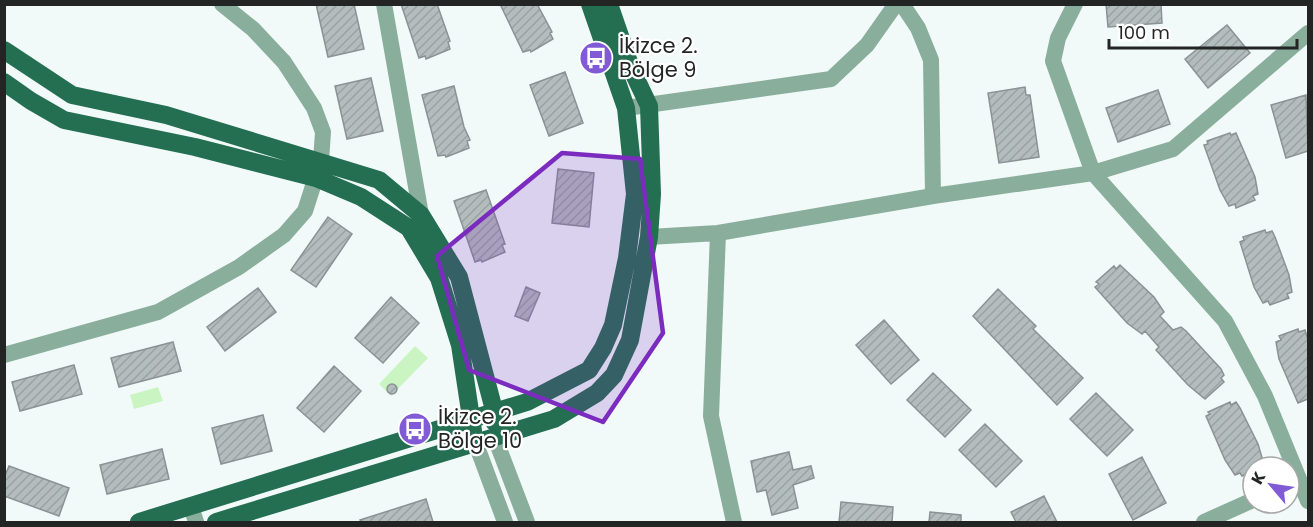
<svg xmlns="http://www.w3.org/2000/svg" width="1313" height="527" viewBox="0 0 1313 527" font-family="Poppins,sans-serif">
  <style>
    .park { fill: #caf5c2 }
    .building { fill: url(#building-hatch); stroke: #8a9294; stroke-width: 1.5 }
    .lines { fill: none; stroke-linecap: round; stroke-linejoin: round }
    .minor { stroke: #8aae9c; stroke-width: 16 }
    .major { stroke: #246f51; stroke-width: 18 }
    .marked { fill: #7b2cbf; fill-opacity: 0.2; stroke: #7b2cbf; stroke-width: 4.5; stroke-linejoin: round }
    .labels { text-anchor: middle; stroke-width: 4.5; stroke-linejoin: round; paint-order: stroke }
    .poi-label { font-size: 21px; fill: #222524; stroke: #fff; text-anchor: start }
  </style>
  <defs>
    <pattern id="building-hatch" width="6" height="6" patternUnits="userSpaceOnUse" patternTransform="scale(1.5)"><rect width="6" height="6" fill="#b4bdbe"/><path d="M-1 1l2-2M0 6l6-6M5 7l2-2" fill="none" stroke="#9aa2a3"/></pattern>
  </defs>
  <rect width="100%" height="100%" fill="#f1faf9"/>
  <path class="park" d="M415 346 428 358 391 396 379 384Z
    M158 387 163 401 134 409 130 395Z"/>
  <path class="building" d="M316 4H354L364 49 328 57Z
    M401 4H437L450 41 448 42 450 49 426 59 425 56 419 58Z
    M500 4H537L552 32 550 33 553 39 531 52 530 50 523 52Z
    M1106 4H1161L1162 23 1108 27Z
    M1227 25 1250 53 1208 88 1185 59Z
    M565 72 583 123 549 136 530 85Z
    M371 78 383 131 347 139 335 86Z
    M454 86 464 127 470 140 467 141 469 148 446 157 445 155 438 156 422 95Z
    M1025 87 1026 95H1030L1039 157 999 163 988 93Z
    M1158 90 1170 124 1118 142 1106 108Z
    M1306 95 1308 151 1286 158 1271 105Z
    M1230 133 1231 135 1236 133 1239 140 1255 177 1258 194 1253 196 1255 200 1236 208 1235 204 1229 206 1220 190 1204 145 1208 144 1207 141Z
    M558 169 594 173 589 227 552 223Z
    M486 190 505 244 502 245 505 252 482 262 481 260 475 262 454 201Z
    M328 217 352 234 316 287 291 270Z
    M1265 230 1266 233 1272 231 1275 237 1289 275 1292 292 1287 294 1289 298 1270 305 1268 301 1263 303 1254 287 1240 242 1244 240 1243 237Z
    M1120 265 1154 297 1164 312 1160 316 1173 330 1181 327 1186 331 1221 369 1224 375 1221 378 1224 382 1205 399 1188 385 1156 350 1159 347 1145 331 1142 334 1127 323 1095 287 1099 284 1096 282 1114 266 1116 269Z
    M526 287 540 293 528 321 515 316Z
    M258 288 276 312 225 351 207 327Z
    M998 289 1036 326 1033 329 1083 378 1057 405 973 316Z
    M391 297 419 323 383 363 355 338Z
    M884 320 919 360 891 384 856 345Z
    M1298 329 1299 332 1305 330 1308 340V399L1298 403 1279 359 1276 342 1281 340 1279 336Z
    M173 342 181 371 119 387 111 358Z
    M74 365 82 394 20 411 12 382Z
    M334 366 361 391 324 432 297 408Z
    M933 373 971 410 945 437 907 400Z
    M387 389a5 5 0 1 1 10 0a5 5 0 1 1-10 0Z
    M1096 393 1133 430 1107 456 1070 419Z
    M1230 402 1231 405 1236 402 1240 408 1258 444 1263 461 1258 464 1260 467H1253V471L1242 476 1240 473 1235 475 1225 460 1206 416 1210 414 1208 412Z
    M263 415 272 451 221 464 212 428Z
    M985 424 1022 461 996 487 959 450Z
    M162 449 169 479 107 494 100 465Z
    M789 452 793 470 811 466 814 478 793 485 798 508 772 515 766 490 757 492 751 461Z
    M1142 457 1166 503 1133 520 1109 474Z
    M9 466 69 488 59 516 4 496V478Z
    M1044 496 1057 522H1016L1011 512Z
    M426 499 433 522H361L360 520Z
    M841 502 893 507 892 522H839Z
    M930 512 961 515V522H929Z"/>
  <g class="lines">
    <path class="minor" d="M384 4 421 215
      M902 4 918 28 931 60 933 196
      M1075 4 1058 38 1053 61 1093 173 1225 321 1265 396 1308 501
      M626 108 831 79 867 45 896 4
      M718 233 711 416 734 522
      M649 237 718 233 933 196 1093 173 1173 149 1308 33
      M4 355 158 312 239 267 284 235 305 211 321 161 323 132 314 108 284 62 253 29 222 4
      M495 438 527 522
      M476 444 505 522
      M191 506 196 522
      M1204 522 1253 500"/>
    <path class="major" d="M4 50 72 95 166 115 379 180 421 215 459 277 494 410V422
      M4 82 31 101 64 120 195 147 316 178 361 197 409 228 439 278 460 345 473 431
      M139 522 527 402 589 370 603 348 613 325 627 258 635 194 626 108 590 4
      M216 522 554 419 597 393 614 375 630 340 649 237 652 194 649 106 631 68 609 4"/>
  </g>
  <path class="marked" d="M562 153 640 159 663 333 603 422 469 370 437 256Z"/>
  <defs>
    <symbol id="bus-disc" viewBox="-11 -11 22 22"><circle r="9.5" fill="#815bd5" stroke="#fff"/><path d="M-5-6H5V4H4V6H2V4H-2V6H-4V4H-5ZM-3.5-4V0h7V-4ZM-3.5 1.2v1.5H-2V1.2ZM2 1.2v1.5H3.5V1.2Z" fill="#fff"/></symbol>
  </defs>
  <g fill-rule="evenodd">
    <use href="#bus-disc" x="577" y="39" width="38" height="38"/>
    <use href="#bus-disc" x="396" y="410" width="38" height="38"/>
  </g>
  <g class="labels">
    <g class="poi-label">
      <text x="619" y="53">İkizce 2.<tspan x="619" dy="24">Bölge 9</tspan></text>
      <text x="438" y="424">İkizce 2.<tspan x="438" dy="24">Bölge 10</tspan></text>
    </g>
  </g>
  <rect width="1313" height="527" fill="none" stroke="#222524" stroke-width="12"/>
  <g transform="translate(1271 485) rotate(299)"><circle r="28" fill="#ffffff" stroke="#a7a8a7" stroke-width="1.5"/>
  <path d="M0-4.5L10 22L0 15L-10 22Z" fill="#815bd5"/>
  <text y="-9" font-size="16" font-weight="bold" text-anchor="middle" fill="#222524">K</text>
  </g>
  <path d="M1109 39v9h188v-9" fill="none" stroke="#222524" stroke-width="3"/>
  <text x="1118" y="39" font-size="18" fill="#222524" stroke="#ffffff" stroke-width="4.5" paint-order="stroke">100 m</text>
</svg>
